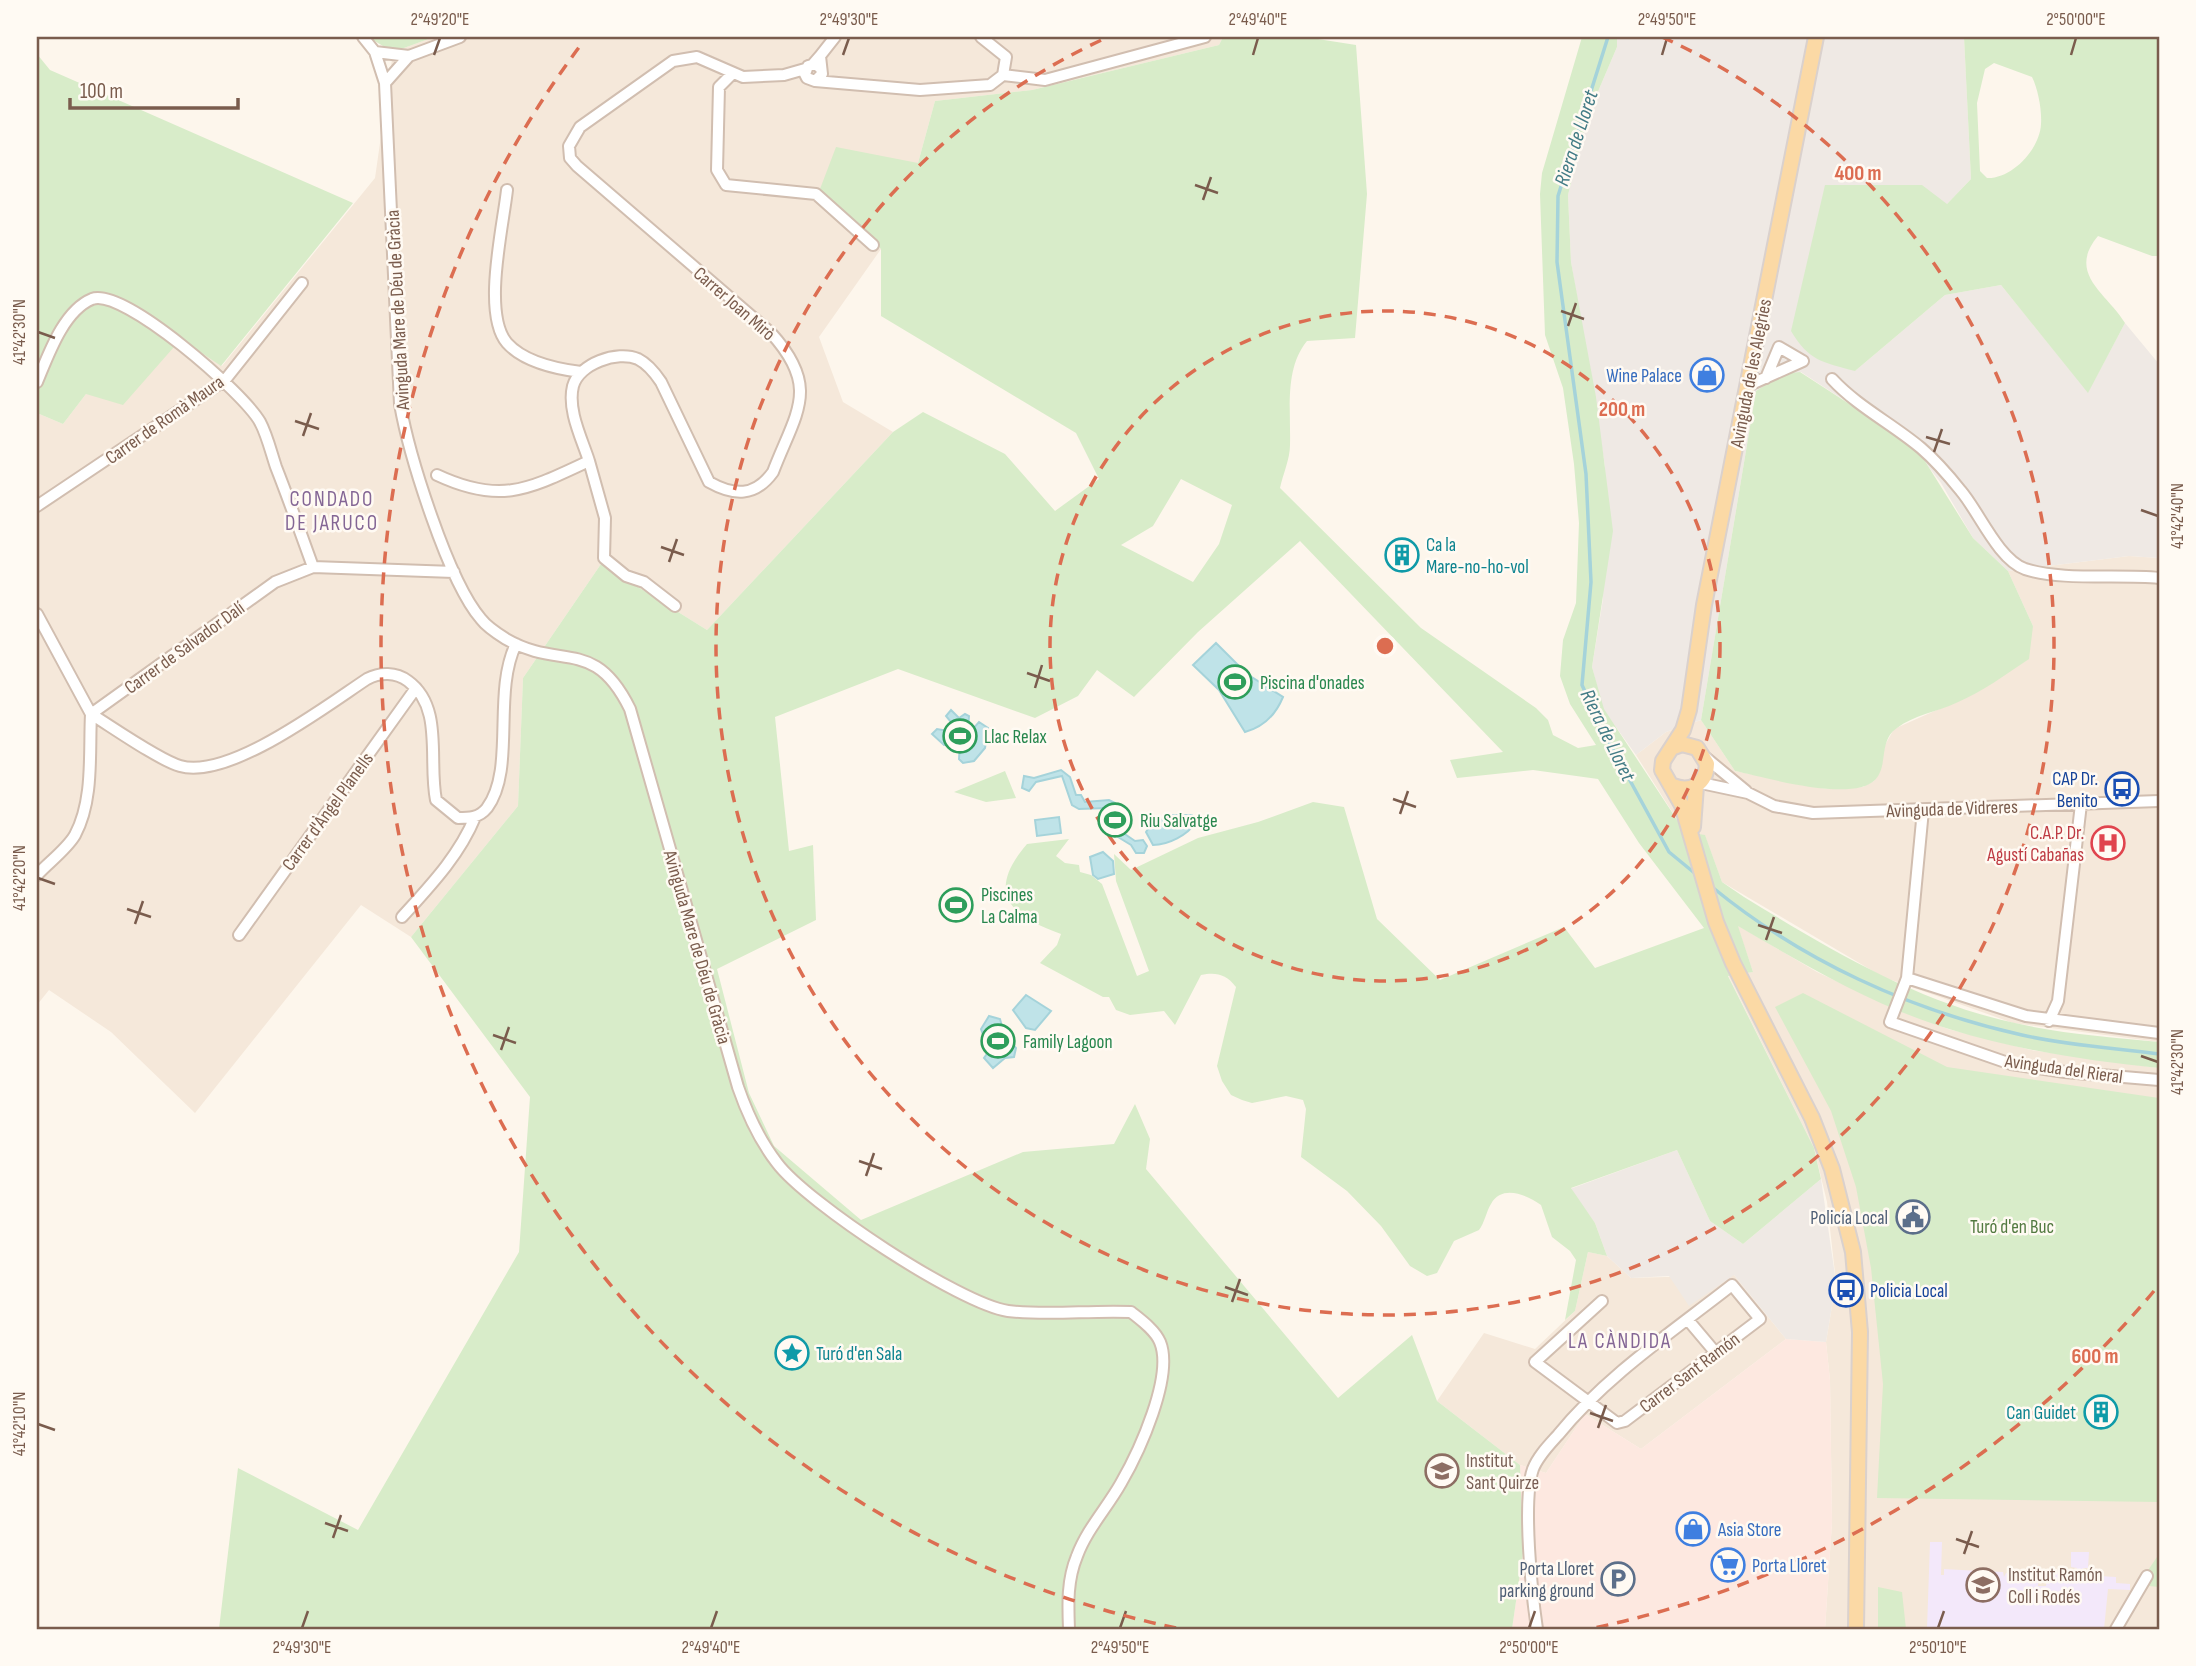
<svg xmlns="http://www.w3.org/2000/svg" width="2196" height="1666" viewBox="0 0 2196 1666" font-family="'Sofia Sans Condensed',sans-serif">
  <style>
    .residential { fill: #f5e8da }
    .commercial { fill: #fde8e0 }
    .industrial { fill: #efe9e4 }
    .education { fill: #f3e8fa }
    .green { fill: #d8ecc9; fill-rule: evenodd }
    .water { fill: #bfe3e8; stroke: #a5d3da; stroke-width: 2 }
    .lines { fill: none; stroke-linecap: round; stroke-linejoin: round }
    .stream { stroke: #a5d3da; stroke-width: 3.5 }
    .minor-casing { stroke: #d1beb0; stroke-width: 14 }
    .major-casing { stroke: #dad1cd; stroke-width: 18 }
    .minor { stroke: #fff; stroke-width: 10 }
    .major { stroke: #fbd9a5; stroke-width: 14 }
    .ticks { fill: none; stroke: #7a5c4d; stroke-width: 2.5 }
    .ring { fill: none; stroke: #dc6d51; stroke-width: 3.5; stroke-dasharray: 12 9 }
    .labels { text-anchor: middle; stroke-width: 5; stroke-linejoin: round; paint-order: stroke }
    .street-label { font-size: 19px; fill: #7a5c4d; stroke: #fffaf3 }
    .shop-label { font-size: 19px; fill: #366cbe; stroke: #fffaf3; text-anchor: start }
    .culture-label { font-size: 19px; fill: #0d838f; stroke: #fffaf3; text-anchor: start }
    .leisure-label { font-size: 19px; fill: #27864d; stroke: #fffaf3; text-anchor: start }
    .transit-label { font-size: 19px; fill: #164399; stroke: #fffaf3; text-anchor: end }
    .health-label { font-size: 19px; fill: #be3a42; stroke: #fffaf3; text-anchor: end }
    .service-label { font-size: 19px; fill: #4e5e75; stroke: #fffaf3; text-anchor: end }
    .park-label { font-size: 19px; fill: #537a41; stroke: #fffaf3 }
    .education-label { font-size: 19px; fill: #785e54; stroke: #fffaf3; text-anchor: start }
    .water-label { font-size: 21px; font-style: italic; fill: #437c86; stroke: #fffaf3 }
    .neighbourhood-label { font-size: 21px; letter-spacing: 2px; fill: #846695; stroke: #fffaf3 }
    .centre { fill: #dc6d51; stroke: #fffaf3; stroke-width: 3.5 }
    .ring-label { font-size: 21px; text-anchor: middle; font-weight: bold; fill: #dc6d51; stroke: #fffaf3; stroke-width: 5; stroke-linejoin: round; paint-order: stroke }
    .neatline { fill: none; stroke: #7a5c4d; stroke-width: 2.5 }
    .ticks-label { font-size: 18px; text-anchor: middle; fill: #7a5c4d }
  </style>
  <rect width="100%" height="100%" fill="#fdf6ec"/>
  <path class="residential" d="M434 37H1223L1219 45 1032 90 935 101 918 163 820 189 881 249 819 337 843 402 893 432 707 630 601 564 523 678 518 806 411 937 361 905 195 1113 111 1032 49 990 37 1005V413L63 424 86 394 181 339 222 366 375 178 393 52Z
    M2129 556 2159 558V1042L2013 1023 1883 977 1722 882 1705 836 1685 832 1636 755 1666 732 1701 720 1735 771 1826 789 1863 787 1874 781 1879 773 1885 745 1894 729 1975 693 2033 626 2008 571Z
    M1737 925 1817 972 1885 1004 1948 1029 2031 1050 2159 1068V1629H1825L1832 1522 1830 1380 1826 1342 1836 1282 1827 1202 1814 1148 1728 975 1753 972Z
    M1588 1252 1607 1256 1631 1278 1734 1275 1786 1339 1641 1449 1585 1414 1546 1473 1520 1465 1437 1401 1484 1333 1535 1349 1575 1311Z"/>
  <path class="commercial" d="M1786 1339 1826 1342 1830 1380 1832 1522 1825 1629H1512L1523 1553 1520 1465 1546 1473 1585 1414 1641 1449Z"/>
  <path class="industrial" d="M1617 37H1964L1971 179 1947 204 1855 371 1945 295 2001 285 2088 392 2125 323 2159 364V558L2129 556 2008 571 1973 538 1941 483 1911 444 1801 372 1756 391 1701 720 1666 732 1636 755 1603 709 1592 667 1603 599 1605 466 1571 262 1568 195 1588 115 1617 47Z
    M1677 1150 1710 1221 1743 1244 1821 1179 1836 1282 1826 1342 1786 1339 1734 1275 1689 1306 1669 1276 1631 1278 1607 1256 1595 1223 1570 1189Z"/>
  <path class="education" d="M1930 1542H1942L1941 1575H1944V1569L1979 1571 1981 1576 1982 1571 2003 1572 2004 1577 2006 1573 2027 1574V1579L2039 1577 2038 1586H2046L2047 1572 2077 1573V1568L2071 1567V1552H2089L2088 1568H2083V1575L2116 1577V1583L2130 1584V1590L2108 1589 2104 1629H1927Z"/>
  <path class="green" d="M368 37H434L393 52Z
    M1223 37H1305L1356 45 1367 194 1355 338 1307 341C1284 369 1291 411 1290 445 1290 459 1283 474 1280 488L1421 628 1536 708 1548 720 1553 735 1578 748 1596 745 1570 704 1560 676 1563 640 1576 603 1579 523 1574 464 1563 388 1545 335 1540 194 1542 173 1582 37H1617V47L1588 115 1568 195 1571 262 1596 397 1613 531 1592 667 1604 709 1685 832 1705 835 1722 882 1744 897C1829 949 1917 1002 2015 1023 2062 1034 2111 1037 2159 1042V1068C2089 1061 2017 1050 1949 1029 1874 1006 1805 965 1738 926L1753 972 1728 976 1814 1148 1821 1179 1743 1244 1710 1221 1677 1150 1571 1188 1595 1223 1607 1256 1588 1252 1575 1311 1565 1320 1576 1260 1570 1251 1552 1237 1541 1205C1527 1195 1502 1184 1491 1204 1486 1212 1485 1222 1479 1230L1454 1241 1437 1273 1427 1276 1410 1266 1381 1226 1347 1191 1301 1157 1306 1109 1303 1100 1286 1096 1252 1103 1242 1100 1231 1095 1222 1081 1217 1066 1236 987C1226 974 1216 972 1201 975L1175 1025 1164 1011 1130 1015 1116 1010 1109 997H1103L1040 963 1057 945 1061 934C1010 916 985 893 1027 844L1069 839 1056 856 1065 863 1079 865 1080 872 1091 875 1102 884 1137 976 1149 971 1116 881 1114 854 1131 870 1198 838 1258 822 1313 802 1344 807 1377 919 1440 980 1564 927 1595 968 1704 928 1639 843 1598 779 1533 770 1457 778 1450 760 1503 752 1300 541 1198 632 1134 697 1097 670 1078 696 1035 718 898 669 775 717 789 851 813 845 816 920 717 969 749 1093 774 1146 861 1220 1023 1152 1114 1144 1135 1104 1150 1139 1146 1169 1338 1398 1412 1335 1437 1401 1520 1465 1523 1553 1512 1629H219L238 1468 358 1530 519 1252 530 1097 411 937 518 806 523 678 601 564 707 630 893 432 923 412 1005 454 1055 511 1099 479 1076 433 881 316V249L820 189 836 147 918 163 935 101 1032 90 1219 45ZM1181 479 1232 505 1219 544 1193 582 1121 545 1153 526Z
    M1964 37H2159V256H2152L2098 236C2066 274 2108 294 2125 323L2088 393 2001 285 1945 295 1855 371C1822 362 1809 361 1791 331L1825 185H1922L1947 204 1971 179ZM1994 63 2032 77C2038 89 2042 110 2041 124 2040 149 2012 179 1987 178L1980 171 1977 103 1985 69Z
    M37 54 50 70 353 203 221 366 181 339 123 405 86 394 63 424 37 413Z
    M1800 372 1911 444 1923 458 1973 538 2008 571 2033 626 2029 659C2005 675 1982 692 1956 703 1936 712 1914 715 1897 728 1878 741 1889 765 1875 780 1852 803 1764 777 1735 771L1701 720 1756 391 1783 374Z
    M1005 771 1016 798 986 802 954 792Z
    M1803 993 1947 1067 2159 1098V1502L1877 1498 1883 1384 1871 1268 1856 1187 1831 1111 1775 1007Z
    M2159 1554V1587L2138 1585Z
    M1878 1587 1902 1592 1906 1629H1878Z"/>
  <path class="water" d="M1216 643 1247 674 1283 697C1276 714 1264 727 1245 732L1219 690 1193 665Z
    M951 710 959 718 965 714 969 716 968 729 972 730 979 722 988 728 985 748 974 761 963 763 959 759 960 743 944 745 932 734 937 729 960 733 946 716Z
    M1061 770 1070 777 1076 795H1081L1085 802 1109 800 1115 803 1119 830 1135 841 1143 840 1147 846 1144 853H1136L1131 845 1113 834 1108 808 1079 809 1072 805 1062 776 1036 782 1029 791 1022 788 1024 776 1034 778Z
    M1170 815H1192L1196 822C1188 835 1168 845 1153 845L1146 832 1150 826Z
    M1059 817 1061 833 1037 836 1035 820Z
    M1103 852 1113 861 1114 874 1098 879 1093 875 1090 857Z
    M951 896 963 906 961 916 954 915 946 902Z
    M1026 995 1051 1011 1035 1030 1026 1028 1013 1010Z
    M989 1016 1000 1019 1004 1034 1016 1048 1014 1057 1005 1058 993 1068 984 1058 989 1051 981 1029Z"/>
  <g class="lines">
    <path class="stream" d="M1608 37 1558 196 1557 262 1586 474 1591 582 1582 685 1603 731 1669 852 1697 875
      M1712 887C1801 960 1909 1010 2022 1035 2066 1045 2114 1048 2159 1054"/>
    <defs>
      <path id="minor" d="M363 37 375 52 385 83 400 404C409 455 448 581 481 619 487 627 498 634 506 639 561 671 594 636 630 709L738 1087C747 1113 760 1141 777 1163 807 1203 960 1304 1008 1311 1048 1316 1090 1310 1131 1312 1141 1320 1155 1330 1160 1342 1174 1376 1139 1452 1121 1483 1107 1508 1087 1529 1077 1556 1067 1580 1068 1604 1069 1629
        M375 52 409 56 385 83
        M409 56 460 37
        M820 56 835 37
        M813 64 820 56 822 74 815 81 807 78 805 74 808 66 816 64 820 68
        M732 74 719 87 717 170 726 185 816 194 873 245
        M1003 75 1045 80 1205 37
        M815 81 920 90 990 85 1003 75 1006 57 981 37
        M507 190C503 227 482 314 507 343 524 362 557 369 581 372
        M1766 378 1779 347 1803 361
        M1832 379C1858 407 1891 423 1921 448 1935 460 1949 476 1961 491 1979 512 1998 559 2025 569 2061 581 2120 574 2159 578
        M37 382C48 356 63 311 92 299 123 287 244 393 260 422 267 435 271 452 276 467 289 500 301 534 313 567
        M1747 386 1803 361
        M589 461 605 518 604 558 626 576 644 582 675 606
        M437 475C501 505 529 489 589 461 582 439 567 410 573 386 579 364 617 350 638 359 648 364 655 373 661 382L709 482C734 496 755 497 773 472 796 412 821 388 771 333L577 166 570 158 569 146 580 127 673 61 697 57 743 77 784 75 805 69
        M37 506 225 380 302 283
        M37 614 91 714
        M91 714C112 727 159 760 180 766 229 780 326 706 367 679 380 672 396 672 408 681 444 707 428 761 436 800L458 818C469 818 479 818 487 808 516 769 492 693 516 644
        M91 714 275 582 313 567 454 572
        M1706 758 1746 791
        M1701 783 1748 793 1774 806 1813 813 2159 801
        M1923 810 1907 978 1890 1022 2011 1064 2065 1072 2159 1080
        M37 875C49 862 67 849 75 835 94 800 89 752 91 714
        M402 917C430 886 459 856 475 817
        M239 935 416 688
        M1907 978 2026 1016 2159 1033
        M2049 1021 2058 1001 2081 804
        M1688 1320 1715 1352
        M1537 1629C1532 1595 1522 1500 1533 1469 1538 1456 1549 1445 1558 1435 1606 1376 1672 1332 1732 1285L1760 1319 1625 1421 1617 1423 1535 1362 1602 1301
        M2116 1629 2147 1576"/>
      <path id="major" d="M1816 37 1704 605 1689 710 1683 730 1663 761 1662 770 1682 805 1716 922 1733 963 1812 1118 1832 1169 1853 1252 1860 1332 1856 1629
        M1673 786C1691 793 1706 784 1707 764L1697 748 1682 744 1674 747
        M1693 827 1696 786"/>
    </defs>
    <use href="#minor" class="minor-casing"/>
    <use href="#major" class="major-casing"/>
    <use href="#minor" class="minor"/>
    <use href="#major" class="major"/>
  </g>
  <path class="ticks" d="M434 55 440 38M843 55 849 38M1253 55 1258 38M1662 55 1667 38M2071 55 2076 38M1195 185 1218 193M1203 200 1211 177M1561 311 1584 319M1568 326 1576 303M38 332 55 338M295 421 319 429M303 436 311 413M1926 437 1950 444M1934 452 1942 429M2141 510 2158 516M661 547 684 555M669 562 677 539M1027 673 1050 681M1035 688 1042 665M1393 799 1416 807M1400 814 1408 791M38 878 55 884M127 909 151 917M135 924 143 901M1758 925 1782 933M1766 940 1774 917M493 1035 516 1043M501 1050 509 1027M2141 1056 2158 1062M859 1161 882 1169M866 1176 874 1153M1225 1287 1248 1295M1232 1302 1240 1279M1590 1413 1613 1421M38 1424 55 1430M1598 1428 1606 1405M325 1523 348 1531M333 1538 341 1515M1956 1539 1979 1547M1964 1554 1972 1531M302 1628 308 1611M711 1628 717 1611M1120 1628 1126 1611M1529 1628 1535 1611M1938 1628 1944 1611"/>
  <g class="ring">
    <circle cx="1385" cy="646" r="335"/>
    <path d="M1662 37A669 669 0 1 1 1108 37"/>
    <path d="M2154 1291A1004 1004 0 0 1 1594 1628M1176 1628A1004 1004 0 0 1 583 42"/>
  </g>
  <defs>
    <symbol id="shop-ring" viewBox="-11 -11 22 22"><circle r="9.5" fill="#fffaf3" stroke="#3f7fe0" stroke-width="1.5"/><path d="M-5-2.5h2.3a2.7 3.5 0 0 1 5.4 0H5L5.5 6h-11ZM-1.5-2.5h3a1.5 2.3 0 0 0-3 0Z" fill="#3f7fe0"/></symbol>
    <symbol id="building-ring" viewBox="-11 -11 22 22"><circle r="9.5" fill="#fffaf3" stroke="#0f9aa8" stroke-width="1.5"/><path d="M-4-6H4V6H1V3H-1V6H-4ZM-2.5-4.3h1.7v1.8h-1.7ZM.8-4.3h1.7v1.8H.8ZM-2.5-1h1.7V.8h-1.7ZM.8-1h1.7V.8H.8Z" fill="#0f9aa8"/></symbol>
    <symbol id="stadium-ring" viewBox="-11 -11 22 22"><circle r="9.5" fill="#fffaf3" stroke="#2e9e5b" stroke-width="1.5"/><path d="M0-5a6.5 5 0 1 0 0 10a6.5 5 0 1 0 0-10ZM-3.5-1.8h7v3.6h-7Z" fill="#2e9e5b"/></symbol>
    <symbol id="bus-ring" viewBox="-11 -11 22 22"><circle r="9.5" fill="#fffaf3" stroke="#1a4fb4" stroke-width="1.5"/><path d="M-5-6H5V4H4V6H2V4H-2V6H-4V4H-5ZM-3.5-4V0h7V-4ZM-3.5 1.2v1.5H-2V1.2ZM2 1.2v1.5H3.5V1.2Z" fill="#1a4fb4"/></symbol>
    <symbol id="hospital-ring" viewBox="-11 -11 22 22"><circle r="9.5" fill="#fffaf3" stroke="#e0444e" stroke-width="1.5"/><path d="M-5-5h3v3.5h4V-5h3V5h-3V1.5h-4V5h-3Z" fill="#e0444e"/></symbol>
    <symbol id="civic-ring" viewBox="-11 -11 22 22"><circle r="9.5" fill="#fffaf3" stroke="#5c6f8a" stroke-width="1.5"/><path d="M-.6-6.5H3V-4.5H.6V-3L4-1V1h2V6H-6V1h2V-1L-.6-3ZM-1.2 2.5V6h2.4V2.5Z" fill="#5c6f8a"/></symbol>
    <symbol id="sight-ring" viewBox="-11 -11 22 22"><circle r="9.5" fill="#fffaf3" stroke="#0f9aa8" stroke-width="1.5"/><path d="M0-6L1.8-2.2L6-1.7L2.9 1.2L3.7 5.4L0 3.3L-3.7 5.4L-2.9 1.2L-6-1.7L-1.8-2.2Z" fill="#0f9aa8"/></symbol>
    <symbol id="school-ring" viewBox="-11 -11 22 22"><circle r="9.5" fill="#fffaf3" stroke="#8d6e63" stroke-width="1.5"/><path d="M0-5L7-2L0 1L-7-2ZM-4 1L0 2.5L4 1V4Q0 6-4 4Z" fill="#8d6e63"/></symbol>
    <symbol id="supermarket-ring" viewBox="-11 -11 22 22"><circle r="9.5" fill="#fffaf3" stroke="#3f7fe0" stroke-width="1.5"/><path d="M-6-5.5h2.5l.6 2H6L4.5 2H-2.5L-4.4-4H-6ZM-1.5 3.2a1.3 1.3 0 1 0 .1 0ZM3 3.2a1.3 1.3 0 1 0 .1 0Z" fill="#3f7fe0"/></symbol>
    <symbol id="parking-ring" viewBox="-11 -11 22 22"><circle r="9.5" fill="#fffaf3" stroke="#5c6f8a" stroke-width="1.5"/><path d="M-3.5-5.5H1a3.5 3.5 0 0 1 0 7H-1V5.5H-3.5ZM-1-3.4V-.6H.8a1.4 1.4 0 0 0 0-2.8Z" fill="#5c6f8a"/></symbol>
  </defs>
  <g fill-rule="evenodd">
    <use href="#shop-ring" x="1688" y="356" width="38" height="38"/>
    <use href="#building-ring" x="1383" y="536" width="38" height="38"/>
    <use href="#stadium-ring" x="1216" y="663" width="38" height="38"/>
    <use href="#stadium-ring" x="941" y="717" width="38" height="38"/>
    <use href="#bus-ring" x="2103" y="770" width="38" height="38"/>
    <use href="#stadium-ring" x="1096" y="801" width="38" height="38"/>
    <use href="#hospital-ring" x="2089" y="824" width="38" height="38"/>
    <use href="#stadium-ring" x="937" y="886" width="38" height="38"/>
    <use href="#stadium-ring" x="979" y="1022" width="38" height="38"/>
    <use href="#civic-ring" x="1894" y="1198" width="38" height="38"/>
    <use href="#bus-ring" x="1827" y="1271" width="38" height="38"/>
    <use href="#sight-ring" x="773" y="1334" width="38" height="38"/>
    <use href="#building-ring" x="2082" y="1393" width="38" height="38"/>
    <use href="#school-ring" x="1423" y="1452" width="38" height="38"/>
    <use href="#shop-ring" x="1674" y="1510" width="38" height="38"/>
    <use href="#supermarket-ring" x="1709" y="1546" width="38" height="38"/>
    <use href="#parking-ring" x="1599" y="1560" width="38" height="38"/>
    <use href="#school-ring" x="1964" y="1566" width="38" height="38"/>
  </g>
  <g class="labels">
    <g class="street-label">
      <text transform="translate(735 303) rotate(41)" y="7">Carrer Joan Mirò</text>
      <text transform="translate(397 310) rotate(-93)" y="7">Avinguda Mare de Déu de Gràcia</text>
      <text transform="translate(1750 373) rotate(-79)" y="7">Avinguda de les Alegries</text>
      <text transform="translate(164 419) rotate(-35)" y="7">Carrer de Romà Maura</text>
      <text transform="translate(184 647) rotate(-36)" y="7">Carrer de Salvador Dalí</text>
      <text transform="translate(1952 808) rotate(-2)" y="7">Avinguda de Vidreres</text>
      <text transform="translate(327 811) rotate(-54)" y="7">Carrer d'Àngel Planells</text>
      <text transform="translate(698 947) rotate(74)" y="7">Avinguda Mare de Déu de Gràcia</text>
      <text transform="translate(2064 1068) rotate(8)" y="7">Avinguda del Rieral</text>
      <text transform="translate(1689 1372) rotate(-37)" y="7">Carrer Sant Ramón</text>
    </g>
    <g class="shop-label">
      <text x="1682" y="382" text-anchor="end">Wine Palace</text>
      <text x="1718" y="1536">Asia Store</text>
      <text x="1752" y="1572">Porta Lloret</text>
    </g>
    <g class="culture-label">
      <text x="1426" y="551">Ca la<tspan x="1426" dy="22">Mare-no-ho-vol</tspan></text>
      <text x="816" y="1360">Turó d'en Sala</text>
      <text x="2076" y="1419" text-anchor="end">Can Guidet</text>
    </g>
    <g class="leisure-label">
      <text x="1260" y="689">Piscina d'onades</text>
      <text x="984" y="743">Llac Relax</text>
      <text x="1140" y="827">Riu Salvatge</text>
      <text x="981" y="901">Piscines<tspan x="981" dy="22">La Calma</tspan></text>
      <text x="1023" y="1048">Family Lagoon</text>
    </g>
    <g class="transit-label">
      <text x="2098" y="785">CAP Dr.<tspan x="2098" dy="22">Benito</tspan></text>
      <text x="1870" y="1297" text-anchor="start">Policia Local</text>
    </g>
    <g class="health-label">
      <text x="2084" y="839">C.A.P. Dr.<tspan x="2084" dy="22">Agustí Cabañas</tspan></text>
    </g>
    <g class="service-label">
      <text x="1888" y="1224">Policía Local</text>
      <text x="1594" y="1575">Porta Lloret<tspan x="1594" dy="22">parking ground</tspan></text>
    </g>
    <g class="park-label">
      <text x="2012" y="1233">Turó d'en Buc</text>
    </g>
    <g class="education-label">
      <text x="1466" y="1467">Institut<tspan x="1466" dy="22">Sant Quirze</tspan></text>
      <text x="2008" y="1581">Institut Ramón<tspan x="2008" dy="22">Coll i Rodés</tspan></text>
    </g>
    <g class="water-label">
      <text transform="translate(1576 138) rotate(-72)" y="7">Riera de Lloret</text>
      <text transform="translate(1608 735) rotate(64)" y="7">Riera de Lloret</text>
    </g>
    <g class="neighbourhood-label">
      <text x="332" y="506">CONDADO<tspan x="332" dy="24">DE JARUCO</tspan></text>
      <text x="1620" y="1348">LA CÀNDIDA</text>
    </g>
  </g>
  <circle cx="1385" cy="646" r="10" class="centre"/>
  <g class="ring-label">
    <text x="1858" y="180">400 m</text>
    <text x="1622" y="416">200 m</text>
    <text x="2095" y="1363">600 m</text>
  </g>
  <rect width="2196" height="1666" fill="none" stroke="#fffaf3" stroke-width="77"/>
  <path d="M70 98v10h168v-10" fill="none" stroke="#7a5c4d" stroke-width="3.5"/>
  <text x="80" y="98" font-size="21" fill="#7a5c4d" stroke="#fffaf3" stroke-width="5" paint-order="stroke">100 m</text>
  <rect x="38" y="38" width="2120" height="1590" class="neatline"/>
  <g class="ticks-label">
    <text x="440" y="25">2°49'20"E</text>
    <text x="849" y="25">2°49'30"E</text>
    <text x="1258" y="25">2°49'40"E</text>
    <text x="1667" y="25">2°49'50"E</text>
    <text x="2076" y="25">2°50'00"E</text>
    <text transform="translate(19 332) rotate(-90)" y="6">41°42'30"N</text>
    <text transform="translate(2177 516) rotate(-90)" y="6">41°42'40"N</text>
    <text transform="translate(19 878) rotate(-90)" y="6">41°42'20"N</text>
    <text transform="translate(2177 1062) rotate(-90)" y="6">41°42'30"N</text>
    <text transform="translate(19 1424) rotate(-90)" y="6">41°42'10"N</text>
    <text x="302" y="1653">2°49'30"E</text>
    <text x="711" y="1653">2°49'40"E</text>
    <text x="1120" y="1653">2°49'50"E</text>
    <text x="1529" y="1653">2°50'00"E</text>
    <text x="1938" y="1653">2°50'10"E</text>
  </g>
</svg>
